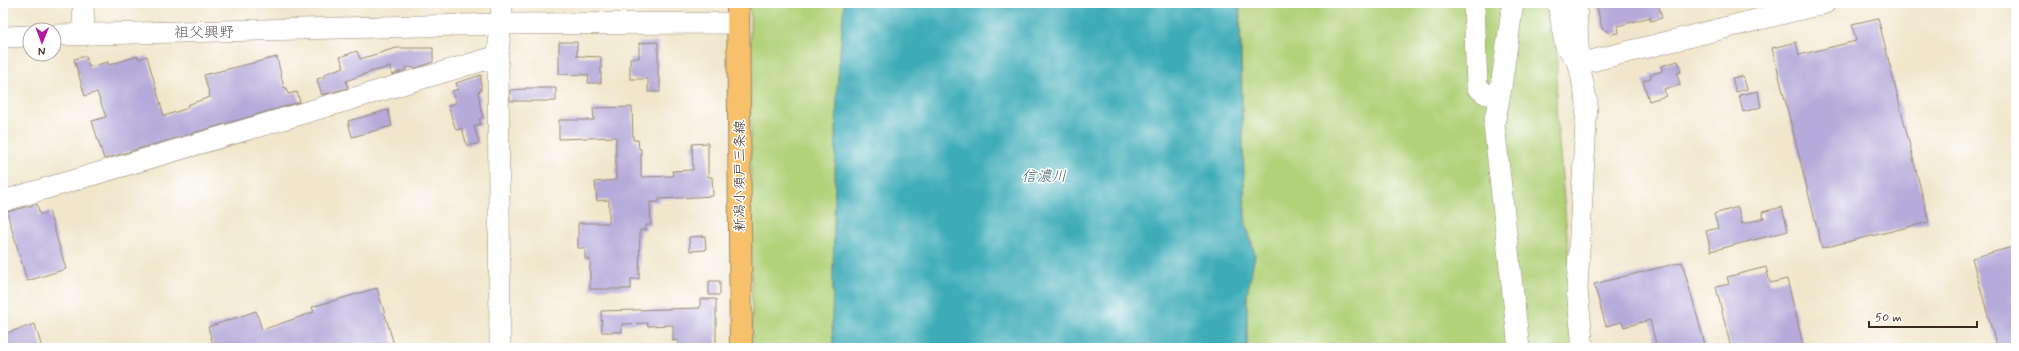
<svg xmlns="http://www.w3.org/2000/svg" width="2019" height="351" viewBox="0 0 2019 351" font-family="Mynerve,'Klee One',sans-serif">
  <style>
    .green { fill: #b2d27a; stroke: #767e4c }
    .water { fill: #3cacb8; stroke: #3c6b6b }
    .building { fill: #b5aad9 }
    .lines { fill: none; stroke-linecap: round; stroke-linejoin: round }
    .minor-casing { stroke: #968874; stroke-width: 22 }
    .major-casing { stroke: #968874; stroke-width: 24 }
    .minor { stroke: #fff; stroke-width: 21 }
    .major { stroke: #f6c16b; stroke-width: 22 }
    .labels { text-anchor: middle; stroke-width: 3; stroke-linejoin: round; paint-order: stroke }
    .street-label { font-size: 14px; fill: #3b2a1e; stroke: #fff }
    .neighbourhood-label { font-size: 15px; fill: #66575f; stroke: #fff }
    .water-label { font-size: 15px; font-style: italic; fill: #3b6463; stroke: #fff }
  </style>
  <rect width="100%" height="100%" fill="#fff"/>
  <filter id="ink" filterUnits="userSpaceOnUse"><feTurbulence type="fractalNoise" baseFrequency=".025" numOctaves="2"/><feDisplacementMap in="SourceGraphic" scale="8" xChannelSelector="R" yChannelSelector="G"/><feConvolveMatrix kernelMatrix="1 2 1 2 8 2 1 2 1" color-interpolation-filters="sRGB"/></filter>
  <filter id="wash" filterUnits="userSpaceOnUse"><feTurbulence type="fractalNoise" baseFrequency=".012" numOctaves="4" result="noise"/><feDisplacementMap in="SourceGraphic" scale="16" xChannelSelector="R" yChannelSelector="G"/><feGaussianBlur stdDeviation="0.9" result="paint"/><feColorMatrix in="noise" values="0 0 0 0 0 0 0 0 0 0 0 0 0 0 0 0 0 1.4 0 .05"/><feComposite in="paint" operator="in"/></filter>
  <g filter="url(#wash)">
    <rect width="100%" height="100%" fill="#f1e6cb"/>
    <path class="green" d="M750 3H844L837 90 832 321 833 348H752Z
      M1240 3H1558L1556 109 1577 348H1247V294L1255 255 1245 216Z"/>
    <path class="water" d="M844 3H1239L1245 223 1255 255 1247 294V348H833L832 321 837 90Z"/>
    <g id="blocks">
      <path class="building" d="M1612 3H1658L1662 18 1651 21 1650 17 1618 26 1619 33 1611 34 1602 28 1597 7Z
        M1878 18 1929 222 1822 248 1772 48 1796 42 1799 55 1856 41 1852 24Z
        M559 42H577V56L601 57V83H588L589 75 559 74Z
        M658 42V78H660V92H648V79H630V58H639V43Z
        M396 48H433V62L416 68 406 67V70L392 75 390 67 370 72 346 81 348 88 322 95 317 79 324 77V74L344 67 340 57 357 51 360 59Z
        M86 56 89 67 108 62 109 65 138 56 139 59 147 56 164 116 188 108 187 105 210 97 204 75 277 57 284 88 286 87 288 94 297 92 300 102 104 159 92 121 106 117 97 92 85 96 74 59Z
        M1678 61 1681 72 1677 73 1680 85 1664 89 1666 96 1649 101 1643 81 1651 78 1650 75 1662 71 1661 66Z
        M481 75V91L478 92 480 100H479L483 118 479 119 481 124 474 126 479 143 467 146 462 128 456 130 448 106 456 103 452 91 458 89 456 83Z
        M1743 76 1747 89 1736 92 1732 78Z
        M526 88H556V101H510V90L526 89Z
        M1758 91 1761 107 1743 112 1739 95Z
        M632 107 633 140H638L639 149H641V177L673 176 672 171 693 170 692 144 708 143V177H712L713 196 659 199V202H650L651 225H646V230H640L639 279H631V289H590V259H585V248H578V223H609V200L597 201 595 182 616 180V137L559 139V120H594L593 108Z
        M388 110 392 126 352 137 348 121Z
        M37 204 40 215 49 211 66 269 27 281 7 212Z
        M1738 207 1742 224 1764 218 1762 212 1782 207 1788 231 1711 251 1706 231 1718 228 1714 214Z
        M705 236 706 250 690 251 689 237Z
        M2016 246V348H1997L1972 258Z
        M1682 262 1706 348H1657L1650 320 1624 327 1622 322 1606 326 1594 284Z
        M1766 267 1770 283 1787 279 1804 348H1731L1716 287 1729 284 1727 277Z
        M709 281H720V295H709Z
        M377 288 395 348H214L208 327 256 311 262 330 314 312 312 307Z
        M700 299H716V348H678V340L673 341V325L648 326 647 323 622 324V332H602L601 311 700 308Z
        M35 324 42 348H3V334Z"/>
    </g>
  </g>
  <g filter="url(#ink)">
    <use href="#blocks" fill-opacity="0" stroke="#968874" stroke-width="1"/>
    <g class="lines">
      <defs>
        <path id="minor" d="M83 3 84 35
          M1474 3 1477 87 1486 94H1500L1513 3
          M1558 3 1565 44 1579 64 1587 103 1577 290 1583 348
          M1576 3 1579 64 1825 3
          M54 35 501 24 738 23
          M3 37 30 36
          M1500 94 1494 124 1519 348
          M3 201 498 56
          M500 348 498 56 502 3"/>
        <path id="major" d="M738 3 741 348"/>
      </defs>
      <use href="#minor" class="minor-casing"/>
      <use href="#major" class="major-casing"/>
      <use href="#minor" class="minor"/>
      <use href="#major" class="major"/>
    </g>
  </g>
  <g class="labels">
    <g class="street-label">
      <text transform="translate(739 176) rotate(-90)" y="5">新潟小須戸三条線</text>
    </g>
    <g class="neighbourhood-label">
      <text x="204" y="37">祖父興野</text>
    </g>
    <g class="water-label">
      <text x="1044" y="181">信濃川</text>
    </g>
  </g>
  <rect width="2019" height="351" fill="none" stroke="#fff" stroke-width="16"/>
  <g transform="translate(42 42) rotate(181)"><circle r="19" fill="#ffffff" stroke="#b1aaa5"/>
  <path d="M0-3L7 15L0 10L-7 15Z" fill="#b5179e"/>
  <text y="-6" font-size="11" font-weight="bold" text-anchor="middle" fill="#3b2a1e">N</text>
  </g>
  <path d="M1869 321v6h108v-6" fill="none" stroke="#3b2a1e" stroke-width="2"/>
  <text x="1875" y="321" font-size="12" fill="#3b2a1e" stroke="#ffffff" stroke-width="3" paint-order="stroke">50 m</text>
</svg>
